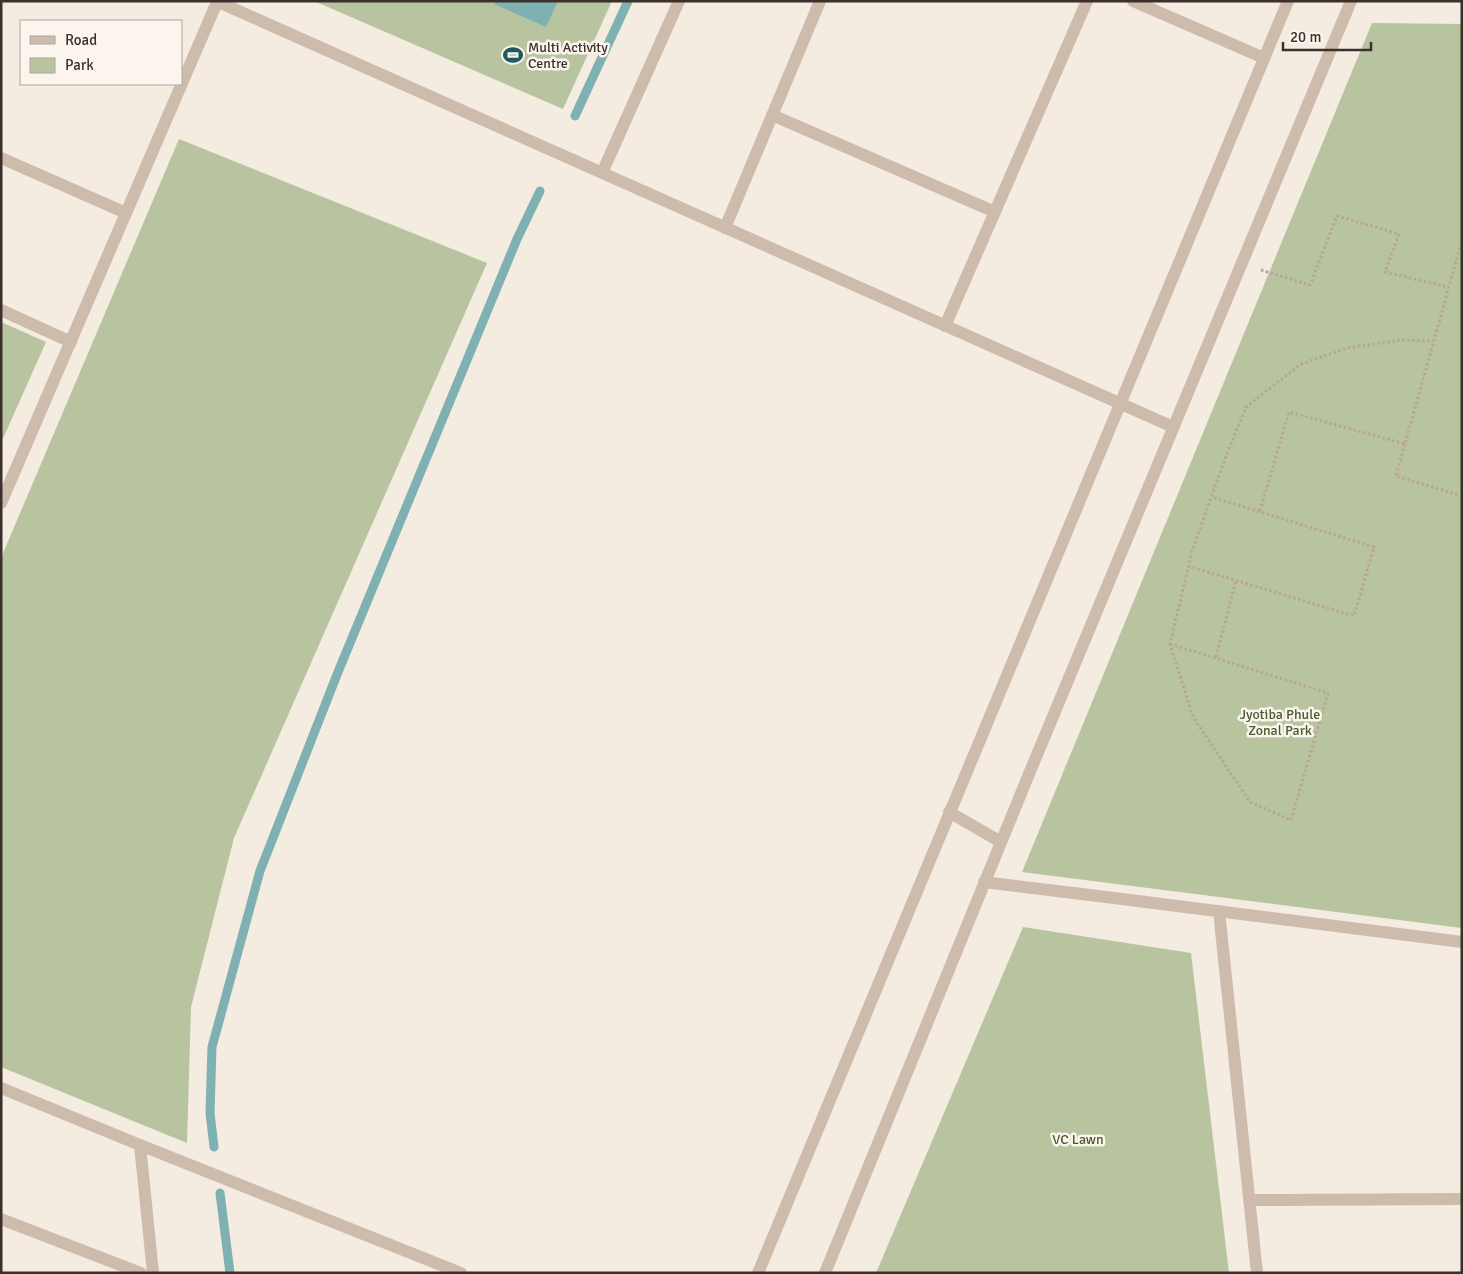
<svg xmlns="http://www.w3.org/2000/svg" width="1463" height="1274" viewBox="0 0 1463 1274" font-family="Signika,sans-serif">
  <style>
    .green { fill: #b8c4a0 }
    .water { fill: #7fb0b2 }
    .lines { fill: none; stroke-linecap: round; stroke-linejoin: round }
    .stream { stroke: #7fb0b2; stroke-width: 9 }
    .path { stroke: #b9a596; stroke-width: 3; stroke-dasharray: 2.5 2.5; stroke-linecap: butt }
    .minor { stroke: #cdbbac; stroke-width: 12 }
    .labels { text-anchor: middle; stroke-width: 5; stroke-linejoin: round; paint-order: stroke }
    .poi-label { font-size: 14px; fill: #3b302b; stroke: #fbf5ee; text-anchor: start }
    .park-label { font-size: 14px; fill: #4a5a2e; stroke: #fbf5ee }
  </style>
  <rect width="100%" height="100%" fill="#f4ebe1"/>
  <path class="green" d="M314 1H612L563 109Z
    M1372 23 1462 24V928L1022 872Z
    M179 139 487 263 234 838 191 1007 187 1143 1 1067V558Z
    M1 322 46 342 1 443Z
    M1023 927 1191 953 1229 1273H876Z"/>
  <path class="water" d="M496 1H558L546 27 494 4Z"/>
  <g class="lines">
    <path class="stream" d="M575 116 628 1
      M214 1147 210 1113 212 1047 260 871 338 672 517 239 540 191
      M220 1193 230 1273"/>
    <path class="path" d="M1261 270 1310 285 1337 216 1399 234 1385 272 1448 287
      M1405 444 1396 476 1462 496
      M1260 511 1289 412 1405 444 1462 240
      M1188 566 1354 616 1374 547 1212 497
      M1170 644 1328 693 1291 820 1250 802 1193 717 1170 644 1192 551 1226 456 1246 407 1301 364 1348 348 1401 340 1433 341
      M1216 657 1236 580"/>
    <path class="minor" d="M216 1 1173 427
      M1133 1 1264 58
      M772 115 995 212
      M1 158 126 213
      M602 173 679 1
      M725 228 820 1
      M1 310 71 342
      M945 326 1087 1
      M1 503 217 2
      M949 812 1001 842
      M984 882 1114 898 1462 942
      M1219 911 1257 1273
      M1 1088 140 1145 461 1273
      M140 1145 153 1273
      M1249 1200 1462 1199
      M1 1219 141 1273
      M758 1273 1288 1
      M825 1273 1029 774 1351 1"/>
  </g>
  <defs>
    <symbol id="stadium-bare" viewBox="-9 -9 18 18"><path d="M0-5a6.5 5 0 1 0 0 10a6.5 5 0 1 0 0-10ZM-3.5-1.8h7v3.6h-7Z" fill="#1f5a5e" stroke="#fbf5ee" stroke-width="2.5" paint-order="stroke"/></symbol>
  </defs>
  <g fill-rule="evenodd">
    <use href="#stadium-bare" x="499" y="41" width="28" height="28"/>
  </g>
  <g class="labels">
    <g class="poi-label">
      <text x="528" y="52">Multi Activity<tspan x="528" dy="16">Centre</tspan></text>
    </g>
    <g class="park-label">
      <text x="1280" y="719">Jyotiba Phule<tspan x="1280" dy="16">Zonal Park</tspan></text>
      <text x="1078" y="1144">VC Lawn</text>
    </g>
  </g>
  <rect width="1463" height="1274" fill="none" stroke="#3b302b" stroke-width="5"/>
  <rect x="20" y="20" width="162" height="65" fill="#fbf5ee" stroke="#aea6a0"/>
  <rect x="30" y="36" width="25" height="8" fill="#cdbbac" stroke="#aea6a0"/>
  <text x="65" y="45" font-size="15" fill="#3b302b">Road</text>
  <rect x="30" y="58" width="25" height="15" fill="#b8c4a0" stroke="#aea6a0"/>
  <text x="65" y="70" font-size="15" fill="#3b302b">Park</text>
  <path d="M1283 42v8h88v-8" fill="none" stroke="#3b302b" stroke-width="2.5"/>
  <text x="1290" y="42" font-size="15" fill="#3b302b" stroke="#fbf5ee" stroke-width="4" paint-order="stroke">20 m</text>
</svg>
